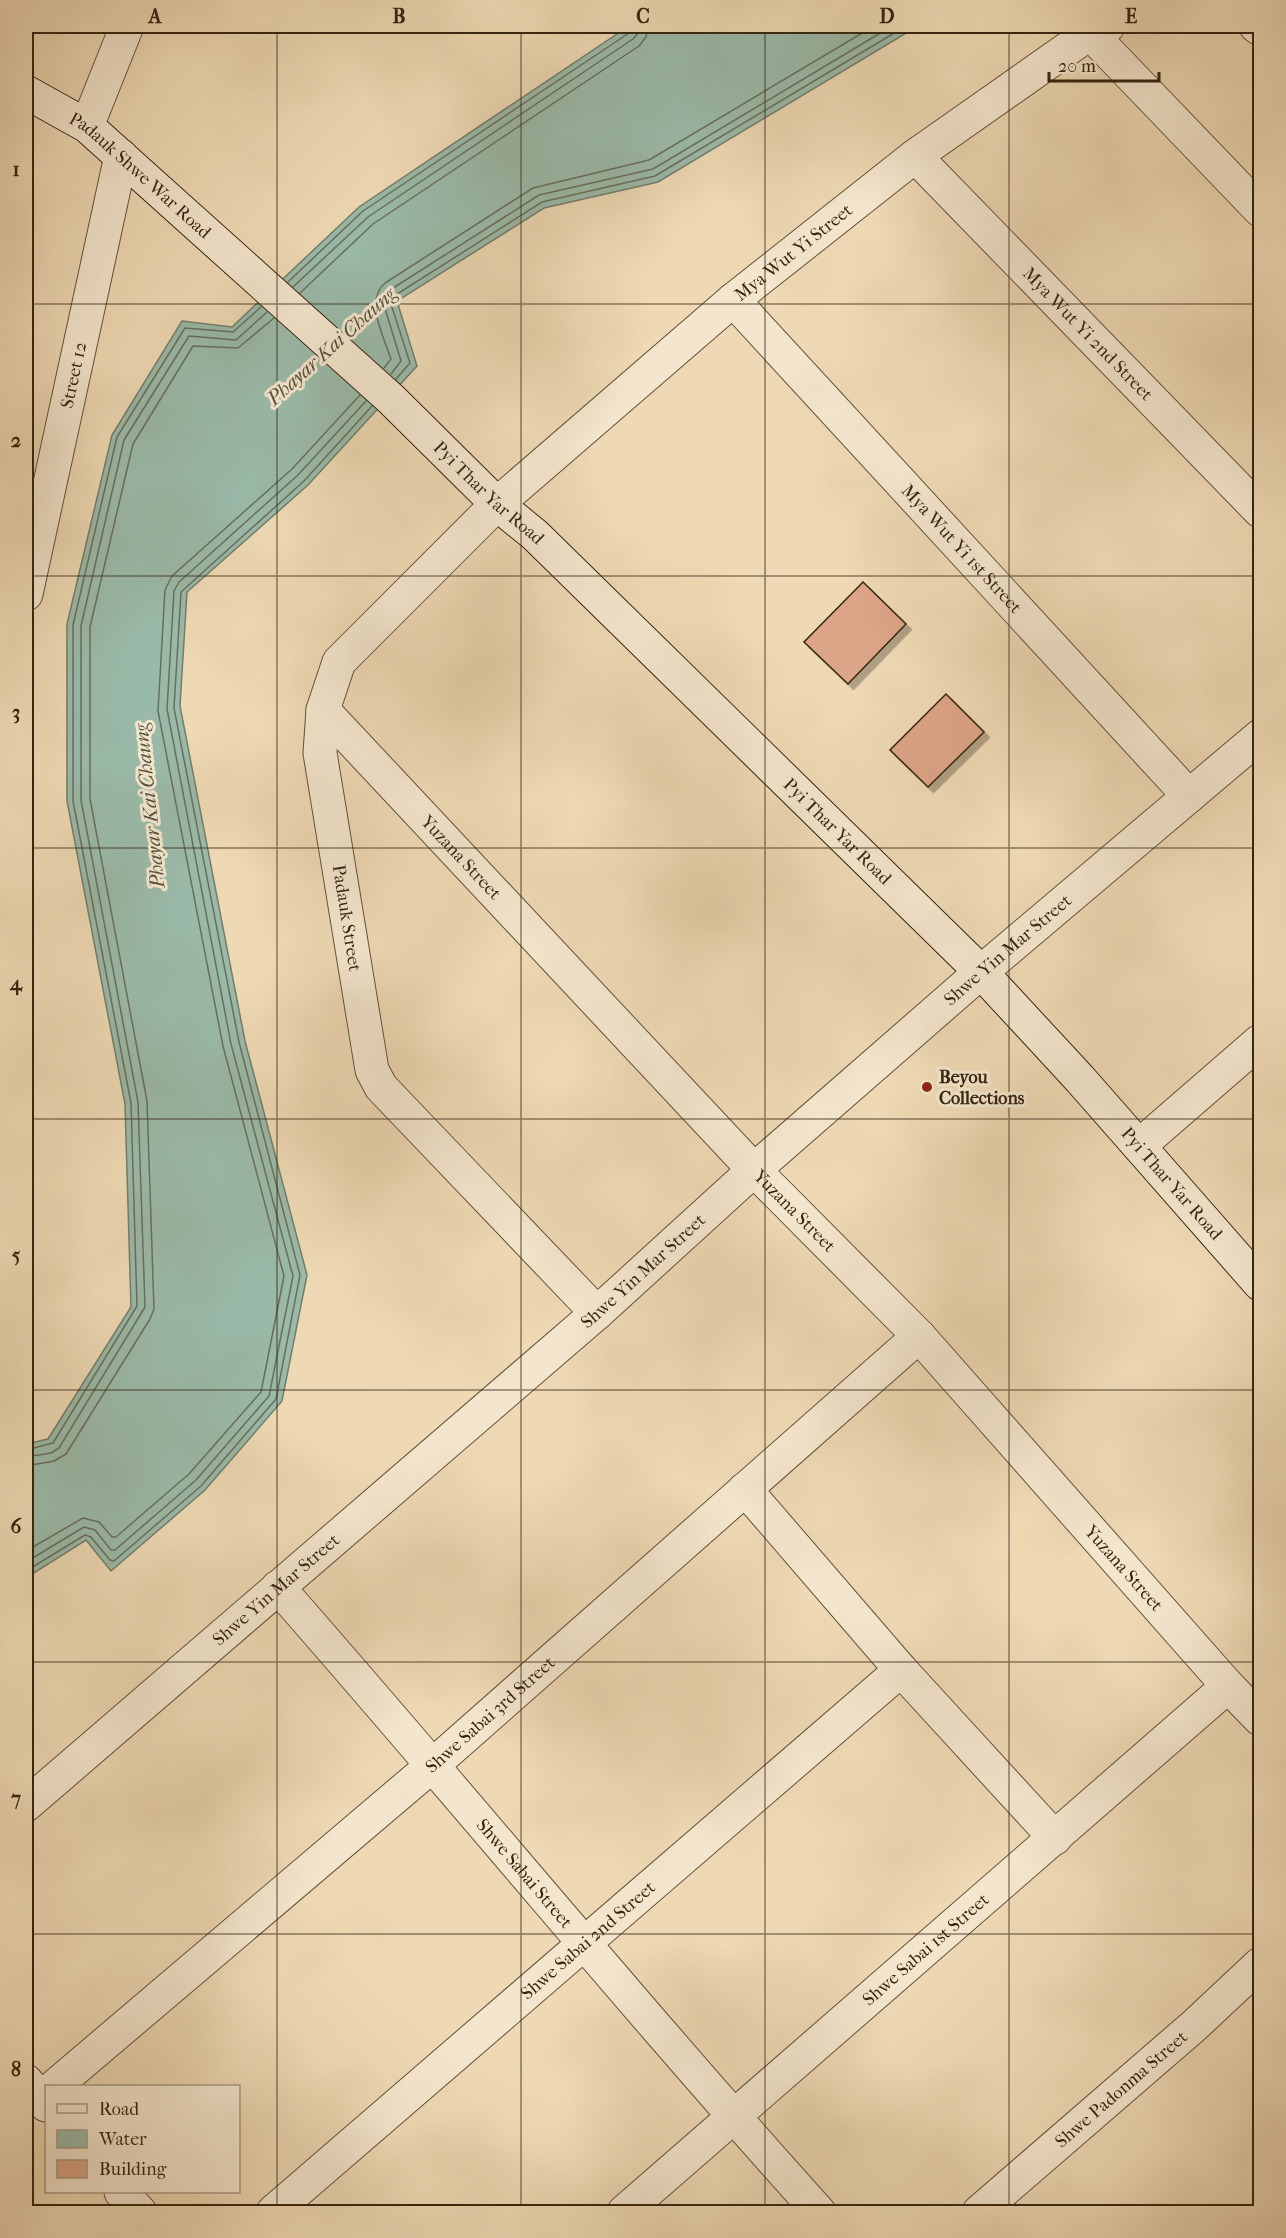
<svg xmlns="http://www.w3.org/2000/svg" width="1286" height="2238" viewBox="0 0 1286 2238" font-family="'IM FELL French Canon',serif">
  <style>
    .water { fill: #9abaa9; stroke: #727e6b; stroke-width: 1.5 }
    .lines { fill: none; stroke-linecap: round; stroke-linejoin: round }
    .shore { stroke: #686f5c; stroke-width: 1.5 }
    .building { fill: #dda588; stroke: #35240f; stroke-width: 1.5; filter: url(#shadow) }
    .street-casing { stroke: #635138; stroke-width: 35 }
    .secondary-casing { stroke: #35240f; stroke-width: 35 }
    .street { stroke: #f4e6ce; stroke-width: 33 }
    .secondary { stroke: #f4e6ce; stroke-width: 33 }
    .grid { fill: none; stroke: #35240f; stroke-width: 1.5; stroke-opacity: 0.55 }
    .poi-dot { fill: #8f2418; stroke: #f4e6ce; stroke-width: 2 }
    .labels { text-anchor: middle; stroke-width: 6; stroke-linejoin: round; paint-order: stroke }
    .street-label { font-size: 18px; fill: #35240f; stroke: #f4e6ce }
    .poi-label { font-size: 18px; font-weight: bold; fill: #35240f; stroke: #f4e6ce; text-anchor: start }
    .water-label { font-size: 20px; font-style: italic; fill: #53513d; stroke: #f4e6ce }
    .neatline { fill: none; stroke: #35240f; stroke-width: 2 }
    .grid-label { font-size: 20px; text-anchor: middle; font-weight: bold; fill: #35240f }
  </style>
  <defs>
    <filter id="shadow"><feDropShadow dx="5.5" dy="5.5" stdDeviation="0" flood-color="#0004"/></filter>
  </defs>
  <rect width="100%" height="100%" fill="#eed9b4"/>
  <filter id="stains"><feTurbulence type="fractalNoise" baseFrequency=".00333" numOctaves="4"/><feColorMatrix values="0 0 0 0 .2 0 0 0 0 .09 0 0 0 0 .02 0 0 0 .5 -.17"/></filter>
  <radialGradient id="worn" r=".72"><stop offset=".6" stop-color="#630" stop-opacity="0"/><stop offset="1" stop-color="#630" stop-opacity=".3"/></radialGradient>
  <path class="water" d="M629 26H918L658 182 544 208 397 301 417 366 308 485 187 592 180 706 245 1041 307 1275 282 1401 205 1490 111 1571 86 1540 26 1578V1444L48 1439 131 1307 125 1104 67 801V624L112 435 182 321 232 327 359 207Z"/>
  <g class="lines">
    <path class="shore" d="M288 282 363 211 629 33 632 26
      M293 287 368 217 633 39 638 33 639 26
      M300 293 373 224 639 46 646 37 648 26
      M384 368 391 359C384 337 364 301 385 283L533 188 649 160 874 26
      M391 374 401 361 384 305 385 296 390 290 539 195 653 169 892 26
      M396 379 410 363 391 304 394 296 542 202 655 176 906 26
      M26 1450 53 1443 137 1306 131 1103 73 801V625L117 437 185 328 233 332 261 307
      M26 1457 51 1453 59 1448 145 1307 138 1102 81 800V626L124 440 189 336 236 340 267 312
      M26 1466 54 1461 66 1454 150 1319 154 1309 147 1101 90 799V627L133 444 193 346 238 348 274 318
      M26 1551 83 1518 99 1522 112 1537H116L189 1474 261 1392 284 1276 223 1046 158 711 165 590 172 576 292 469 360 395
      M26 1562 84 1527 95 1530 111 1550H115L196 1480 269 1396 293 1276 231 1044 167 709 174 591 179 582 298 475 366 401
      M26 1571 85 1535 91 1537 110 1560 114 1561 201 1486 276 1399 300 1275 239 1042 174 708 181 592 304 481 372 406"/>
  </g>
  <path class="building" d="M863 582 906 624 848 684 804 642Z
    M946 694 984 732 928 787 890 750Z"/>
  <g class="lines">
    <defs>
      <g id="street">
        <path d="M1256 26 1260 29"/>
        <path d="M1090 33 1260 210"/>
        <path d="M87 126 127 26"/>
        <path id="s1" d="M915 156 1260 511"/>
        <path id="s2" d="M733 300 1189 796"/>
        <path id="s3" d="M26 594 121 156"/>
        <path id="s4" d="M323 710 754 1170 919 1336 1228 1686 1260 1719"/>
        <path d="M1139 1146 1260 1041"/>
        <path id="s5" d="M597 1313 381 1087 372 1070 320 753 323 710 339 662 497 504 733 300 915 156 1090 33 1108 26"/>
        <path d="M745 1489 901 1670 1055 1838"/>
        <path id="s6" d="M278 1587C460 1794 635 2008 819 2212"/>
        <path id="s7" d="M26 1805 597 1313 754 1170 981 972 1260 736"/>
        <path d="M26 2081 46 2105"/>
        <path id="s8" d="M55 2086 434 1764 919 1336"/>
        <path d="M121 2192 140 2212"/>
        <path id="s9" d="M273 2212 901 1670"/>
        <path id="s10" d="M624 2212 1228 1686"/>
        <path id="s11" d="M979 2212 1195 2025 1260 1964"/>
      </g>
      <g id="secondary">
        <path id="s12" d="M26 92 87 126 391 399 497 504 535 535 981 972 1080 1079 1260 1284"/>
      </g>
    </defs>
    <use href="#street" class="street-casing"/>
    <use href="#secondary" class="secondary-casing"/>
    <use href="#street" class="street"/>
    <use href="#secondary" class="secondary"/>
  </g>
  <path class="grid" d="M277 26V2212M521 26V2212M765 26V2212M1009 26V2212M26 304H1260M26 576H1260M26 848H1260M26 1119H1260M26 1390H1260M26 1662H1260M26 1934H1260"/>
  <circle class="poi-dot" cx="927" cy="1087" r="6"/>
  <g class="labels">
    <g class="street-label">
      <text dy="6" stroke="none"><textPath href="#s12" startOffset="142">Padauk Shwe War Road</textPath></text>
      <text dy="6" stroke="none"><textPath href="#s5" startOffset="1359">Mya Wut Yi Street</textPath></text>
      <text dy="6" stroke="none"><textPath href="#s1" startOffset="248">Mya Wut Yi 2nd Street</textPath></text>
      <text dy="6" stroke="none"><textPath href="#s3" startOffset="224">Street 12</textPath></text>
      <text dy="6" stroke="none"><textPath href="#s12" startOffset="614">Pyi Thar Yar Road</textPath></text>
      <text dy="6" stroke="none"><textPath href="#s2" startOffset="338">Mya Wut Yi 1st Street</textPath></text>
      <text dy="6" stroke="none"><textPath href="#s12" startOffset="1100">Pyi Thar Yar Road</textPath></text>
      <text dy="6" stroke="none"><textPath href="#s4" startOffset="202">Yuzana Street</textPath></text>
      <text transform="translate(347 918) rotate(81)" y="6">Padauk Street</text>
      <text dy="6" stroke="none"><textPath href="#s7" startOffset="1302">Shwe Yin Mar Street</textPath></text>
      <text dy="6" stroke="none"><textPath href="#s12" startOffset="1586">Pyi Thar Yar Road</textPath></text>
      <text dy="6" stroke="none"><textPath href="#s4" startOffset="688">Yuzana Street</textPath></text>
      <text dy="6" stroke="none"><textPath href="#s7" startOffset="816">Shwe Yin Mar Street</textPath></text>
      <text dy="6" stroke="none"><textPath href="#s4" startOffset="1174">Yuzana Street</textPath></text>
      <text dy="6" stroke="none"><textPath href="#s7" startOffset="330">Shwe Yin Mar Street</textPath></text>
      <text dy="6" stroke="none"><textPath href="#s8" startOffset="572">Shwe Sabai 3rd Street</textPath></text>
      <text dy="6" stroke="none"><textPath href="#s6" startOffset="378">Shwe Sabai Street</textPath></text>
      <text dy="6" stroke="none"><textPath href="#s9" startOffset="416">Shwe Sabai 2nd Street</textPath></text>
      <text dy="6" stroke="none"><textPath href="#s10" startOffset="400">Shwe Sabai 1st Street</textPath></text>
      <text dy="6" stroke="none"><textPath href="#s11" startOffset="188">Shwe Padonma Street</textPath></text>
    </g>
    <g class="poi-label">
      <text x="939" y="1083">Beyou<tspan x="939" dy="21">Collections</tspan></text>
    </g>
    <g class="water-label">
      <text transform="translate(331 346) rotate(-42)" y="7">Phayar Kai Chaung</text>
      <text transform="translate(149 806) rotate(-96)" y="7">Phayar Kai Chaung</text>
    </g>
  </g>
  <rect width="1286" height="2238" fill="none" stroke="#eed9b4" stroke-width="66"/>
  <rect x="45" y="2085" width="195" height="108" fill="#f4e6ce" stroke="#a89882" stroke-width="1.5"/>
  <rect x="57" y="2104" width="30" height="9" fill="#f4e6ce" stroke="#a89882" stroke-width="1.5"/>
  <text x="99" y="2115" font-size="18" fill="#35240f">Road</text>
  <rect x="57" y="2130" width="30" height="18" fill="#9abaa9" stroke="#a89882" stroke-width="1.5"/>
  <text x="99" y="2145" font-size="18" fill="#35240f">Water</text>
  <rect x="57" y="2160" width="30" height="18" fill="#dda588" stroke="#a89882" stroke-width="1.5"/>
  <text x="99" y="2175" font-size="18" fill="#35240f">Building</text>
  <path d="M1049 72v9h110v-9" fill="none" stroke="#35240f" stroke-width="3"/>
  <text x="1058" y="72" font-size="18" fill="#35240f" stroke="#f4e6ce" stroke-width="4.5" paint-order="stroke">20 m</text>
  <rect x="33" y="33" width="1220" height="2172" class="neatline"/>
  <g class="grid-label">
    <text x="155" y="23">A</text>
    <text x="399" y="23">B</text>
    <text x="643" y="23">C</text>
    <text x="887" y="23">D</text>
    <text x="1131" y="23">E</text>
    <text x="16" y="176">1</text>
    <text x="16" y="447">2</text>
    <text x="16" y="719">3</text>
    <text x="16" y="990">4</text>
    <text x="16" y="1262">5</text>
    <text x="16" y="1533">6</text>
    <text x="16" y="1805">7</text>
    <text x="16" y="2076">8</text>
  </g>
  <rect width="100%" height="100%" filter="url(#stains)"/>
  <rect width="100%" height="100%" fill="url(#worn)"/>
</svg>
